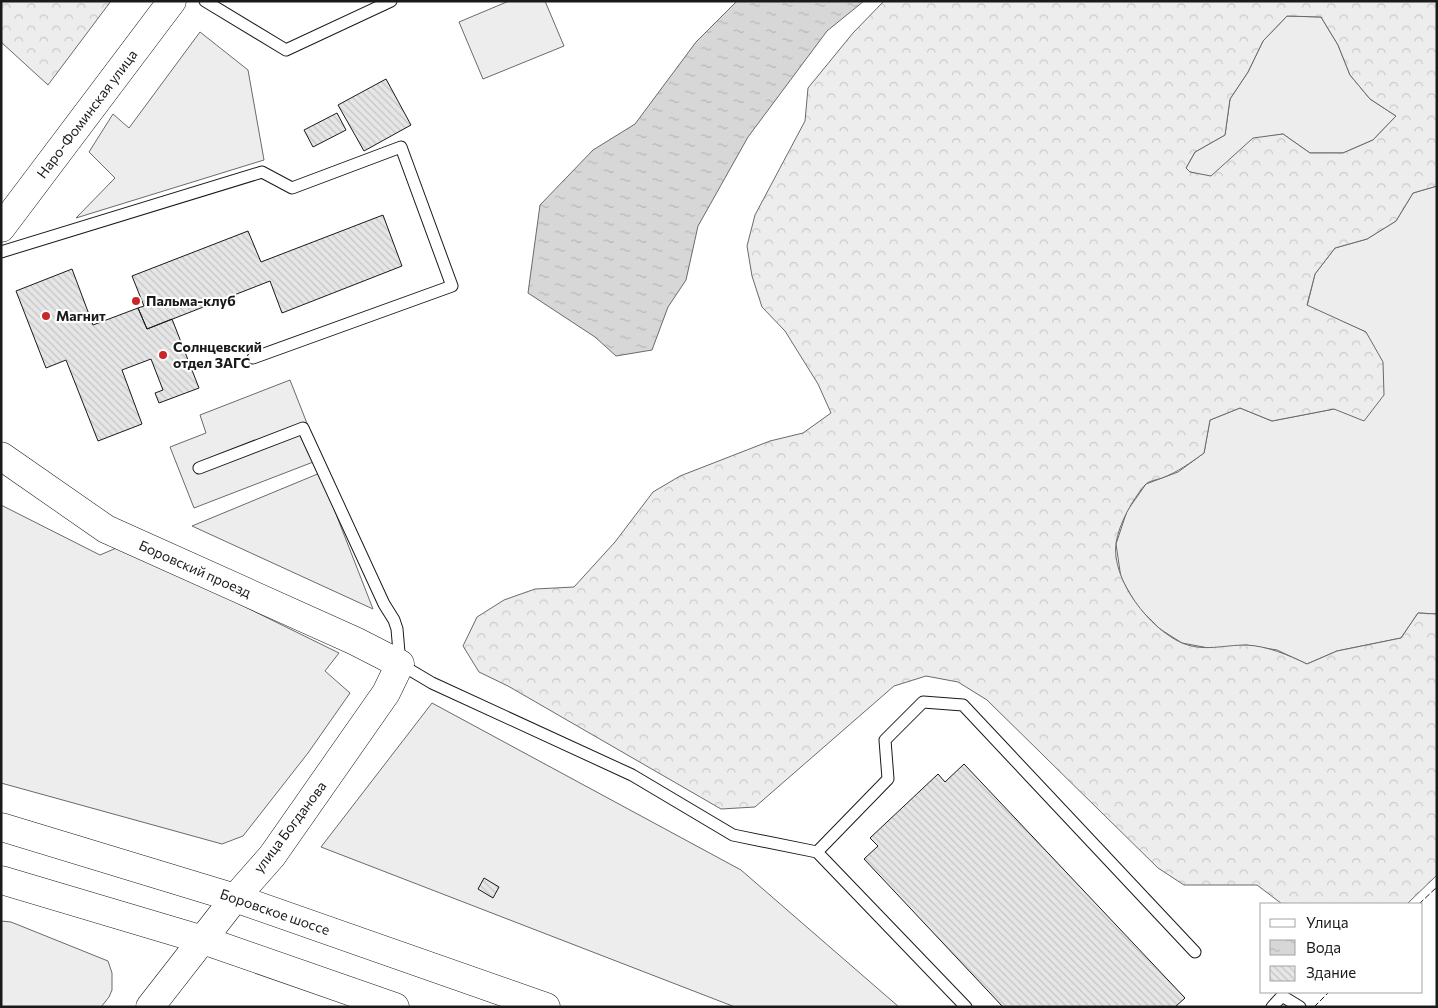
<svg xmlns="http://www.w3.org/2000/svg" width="1438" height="1008" viewBox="0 0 1438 1008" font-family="Commissioner,sans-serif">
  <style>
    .built { fill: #ededed; stroke: #6a6a6a }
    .forest { fill: url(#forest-crowns); stroke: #6a6a6a; fill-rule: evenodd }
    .water { fill: url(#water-ripples); stroke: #6a6a6a }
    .building { fill: url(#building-back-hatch); stroke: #1a1a1a }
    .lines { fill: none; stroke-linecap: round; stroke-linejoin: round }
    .service-casing { stroke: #1a1a1a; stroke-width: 13 }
    .tertiary-casing { stroke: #1a1a1a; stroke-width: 29 }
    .primary-casing { stroke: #1a1a1a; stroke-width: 29 }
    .service { stroke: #fff; stroke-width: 11 }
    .tertiary { stroke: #fff; stroke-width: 28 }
    .primary { stroke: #fff; stroke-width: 28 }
    .fence { stroke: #1a1a1a; stroke-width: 1; stroke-dasharray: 6 2.5; stroke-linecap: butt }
    .poi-dot { fill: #c62828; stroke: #fff; stroke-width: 2 }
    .labels { text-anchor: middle; stroke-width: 4; stroke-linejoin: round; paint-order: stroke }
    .street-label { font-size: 14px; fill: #1a1a1a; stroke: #fff }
    .poi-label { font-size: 14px; font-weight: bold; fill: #1a1a1a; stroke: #fff; text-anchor: start }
  </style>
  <defs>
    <pattern id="forest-crowns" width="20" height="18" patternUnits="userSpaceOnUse" patternTransform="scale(1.25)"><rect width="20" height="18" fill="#ededed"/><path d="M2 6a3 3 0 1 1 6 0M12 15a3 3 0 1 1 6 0" fill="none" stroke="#cbcbcb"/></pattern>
    <pattern id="water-ripples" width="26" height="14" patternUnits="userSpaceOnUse" patternTransform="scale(1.25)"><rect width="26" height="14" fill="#d7d7d7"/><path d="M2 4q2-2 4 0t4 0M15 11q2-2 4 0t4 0" fill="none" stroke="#b8b8b8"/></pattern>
    <pattern id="building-back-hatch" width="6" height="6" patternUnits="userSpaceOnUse" patternTransform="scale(1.25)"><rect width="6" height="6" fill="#e6e6e6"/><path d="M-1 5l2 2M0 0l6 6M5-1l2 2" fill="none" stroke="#c5c5c5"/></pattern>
  </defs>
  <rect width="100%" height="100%" fill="#fff"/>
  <path class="built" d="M509 1H545L564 46 483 79 459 22Z
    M1287 16 1321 17 1338 45 1350 75 1370 99 1396 116 1373 140 1343 153H1310L1283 134 1253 139 1211 177 1190 172 1186 168 1195 152 1225 135 1230 99 1248 72 1263 41Z
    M200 32 248 70 264 160 76 218 115 178 89 152 113 114 129 128Z
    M1437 186V614L1418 613 1401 638 1337 651 1307 664 1277 650 1246 645 1214 649 1182 643 1160 629 1137 606 1121 578 1116 544 1127 511 1146 484 1178 472 1204 453 1210 420 1240 408 1272 421 1334 409 1366 332 1307 306 1315 274 1335 248 1367 239 1396 221 1413 193Z
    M290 380 321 459 194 508 170 447 206 433 200 415Z
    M320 473 373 609 192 526Z
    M1 505 100 555 121 546 339 653 325 671 350 693 308 753 243 836 222 844 1 783Z
    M432 703 741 870 899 1007H735L321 847Z
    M1 921 11 922 108 961 112 973V990L109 997 101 1007H1Z"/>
  <path class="forest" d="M1 1H111L48 85 1 42Z
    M884 1H1437V186L1413 193 1396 221 1367 239 1335 248 1315 274 1307 305 1366 332 1383 362 1384 395 1364 421 1334 409 1272 421 1240 408 1210 420 1204 453C1190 463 1178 472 1162 478 1156 480 1148 481 1145 485 1132 500 1119 524 1116 543 1111 580 1150 629 1182 643 1204 652 1223 645 1246 645 1268 646 1288 655 1307 664L1337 651 1401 638 1418 613 1437 614V875L1407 904H1282L1257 885H1184L1158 868 987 700 958 682 926 676 894 686 755 807 721 809 508 686 479 672 463 646 477 617 504 600 535 589 574 587 615 542 653 492 680 476 770 441 803 433 831 413 818 384 785 331 762 307 752 276 747 246 755 215 805 121 808 88 853 33ZM1287 16 1321 17 1338 45 1350 75 1370 99 1396 116 1373 140 1343 153H1310L1283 134 1253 138 1211 176 1190 172 1186 168 1195 152 1225 135 1230 99 1248 72 1263 41Z"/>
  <path class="water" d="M737 1H864L827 31 748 137 698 226 686 280 668 307 652 350 616 356 595 337 528 293 540 205 593 150 635 124 696 42Z"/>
  <path class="building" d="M386 79 411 125 364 151 338 105Z
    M337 113 346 130 313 147 304 130Z
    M383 215 402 266 282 313 270 281 147 329 138 308 144 306 132 276 248 231 261 262Z
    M72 269 93 325 138 308 147 329 172 319 199 388 159 403 155 393 163 390 151 359 122 370 142 424 98 441 66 360 46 368 16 291Z
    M964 764 1185 998 1175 1007H1003L864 859 878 846 870 838 938 774 945 782Z
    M484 878 499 887 493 898 478 889Z"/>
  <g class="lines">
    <defs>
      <path id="service" d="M205 1 286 50 391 1
        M1 252 262 172 292 188 401 147 452 286 253 358
        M199 468 303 428 384 604 394 620 397 629 400 664 432 683 632 775 733 835 817 852 966 1007
        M817 852 888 779 885 740 923 702 963 705 1195 952
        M1272 1007 1282 996 1300 1007"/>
      <path id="tertiary" d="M1 228 172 1
        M1 456 106 529 355 641 400 664 386 693 272 856 235 898 150 1007"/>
      <path id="primary" d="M1 827 235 898 546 1007
        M1 880 203 940 395 1007"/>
    </defs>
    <use href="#service" class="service-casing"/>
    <use href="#tertiary" class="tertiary-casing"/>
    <use href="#primary" class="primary-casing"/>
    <use href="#service" class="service"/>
    <use href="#tertiary" class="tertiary"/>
    <use href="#primary" class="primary"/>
    <path class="fence" d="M1419 904 1437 887
      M1314 1007 1329 992"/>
  </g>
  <g class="poi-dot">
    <circle cx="136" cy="301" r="5"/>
    <circle cx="46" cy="316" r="5"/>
    <circle cx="163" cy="355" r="5"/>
  </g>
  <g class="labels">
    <g class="street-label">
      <text transform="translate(87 114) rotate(-53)" y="5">Наро-Фоминская улица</text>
      <text transform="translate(195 569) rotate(24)" y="5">Боровский проезд</text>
      <text transform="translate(290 827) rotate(-53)" y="5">улица Богданова</text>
      <text transform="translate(275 912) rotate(19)" y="5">Боровское шоссе</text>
    </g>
    <g class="poi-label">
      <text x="146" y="306">Пальма-клуб</text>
      <text x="56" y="321">Магнит</text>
      <text x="173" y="352">Солнцевский<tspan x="173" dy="16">отдел ЗАГС</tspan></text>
    </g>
  </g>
  <rect width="1438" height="1008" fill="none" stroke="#1a1a1a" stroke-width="5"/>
  <rect x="1260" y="903" width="162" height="90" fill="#ffffff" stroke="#a3a3a3"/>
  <rect x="1270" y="919" width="25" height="8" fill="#ffffff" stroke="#a3a3a3"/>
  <text x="1306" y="928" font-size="15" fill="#1a1a1a">Улица</text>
  <rect x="1270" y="940" width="25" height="15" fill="url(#water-ripples)" stroke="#a3a3a3"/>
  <text x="1306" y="953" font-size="15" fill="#1a1a1a">Вода</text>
  <rect x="1270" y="966" width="25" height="15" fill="url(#building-back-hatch)" stroke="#a3a3a3"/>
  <text x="1306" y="978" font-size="15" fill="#1a1a1a">Здание</text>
</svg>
